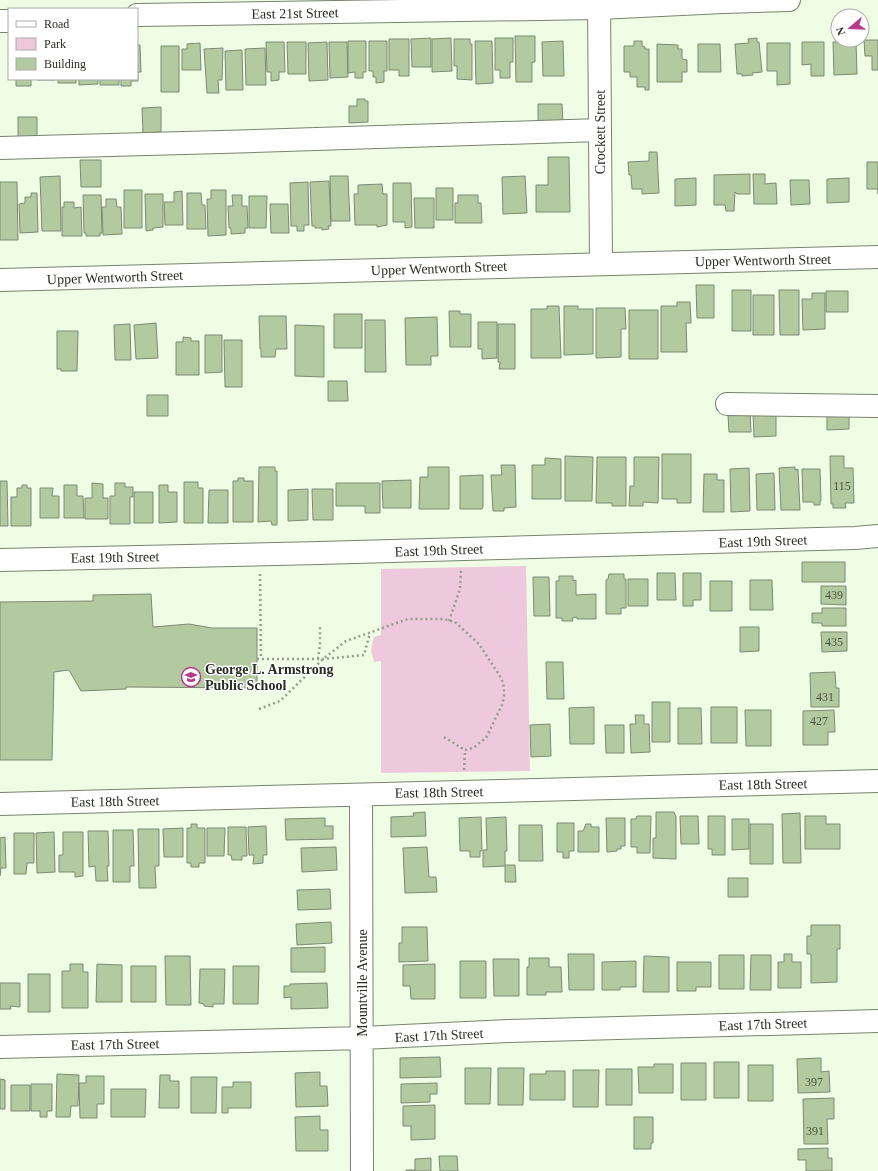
<svg xmlns="http://www.w3.org/2000/svg" width="878" height="1171" viewBox="0 0 878 1171" font-family="'Times New Roman',serif">
  <style>
    .green { fill: #eec9dd }
    .building { fill: #b3caa0; stroke: #7d8974 }
    .lines { fill: none; stroke-linecap: round; stroke-linejoin: round }
    .minor-casing { stroke: #78836e; stroke-width: 24 }
    .major-casing { stroke: #78836e; stroke-width: 24 }
    .path { stroke: #959e8d; stroke-width: 2.5; stroke-dasharray: 2 3; stroke-linecap: butt }
    .minor { stroke: #fff; stroke-width: 22 }
    .major { stroke: #fff; stroke-width: 22 }
    .labels { text-anchor: middle; stroke-width: 3; stroke-linejoin: round; paint-order: stroke }
    .number-label { font-size: 12px; fill: #4b5443 }
    .street-label { font-size: 14px; fill: #282d24; stroke: #fff }
    .poi-label { font-size: 14px; font-weight: bold; fill: #282d24; stroke: #fff; text-anchor: start }
  </style>
  <rect width="100%" height="100%" fill="#f0fde5"/>
  <path class="green" d="M526 566 530 771 381 773V661L374 662 371 650 374 637 381 635V569Z"/>
  <path class="building" d="M515 36H535V62H532V82H516Z
    M431 38V67H412L411 39Z
    M451 38 452 71 432 72V39Z
    M495 38H513V62H510V78H500V70H495Z
    M757 38V42H759L762 72 752 73 753 75 742 76V74H737L735 44 749 43 748 39Z
    M389 39H409V76H399V70H389Z
    M454 39H470V44H472V80L457 79V66H454Z
    M864 40H878V70H872V56H865Z
    M348 41H366V72H363V78H355V72L348 73Z
    M369 41H387V71H384V82L376 83V77H373V71H369Z
    M475 41H492L493 83 476 84Z
    M563 41 564 76H543L542 42Z
    M634 41H642V46L645 47V49H649V90H645V87H637V77H630V72H624V46H634Z
    M856 41 857 74 834 75 833 42Z
    M266 42H284L285 72H279V80L271 81V72H267Z
    M287 42H306V74H288Z
    M327 42 328 80 309 81 308 43Z
    M329 42H347L348 77 330 78Z
    M802 42H824V76H811V64L802 65Z
    M200 43 201 70H182V49H187V44Z
    M767 43H790V84L777 85V71H767Z
    M657 44 678 45V49H682V59L687 60V72H682V82H657Z
    M698 44H720L721 72H698Z
    M137 45H140L141 72H138V81H131V86H121V79H137Z
    M161 46H179V92H161Z
    M223 48 222 80H218L219 93H207L204 49Z
    M265 48 266 85H246L245 49Z
    M242 50 243 90H226L225 51Z
    M16 79H31V86H16Z
    M37 79H55V80H37Z
    M58 79H76V83H58Z
    M79 79H98V84L79 85Z
    M100 79H119V85H100Z
    M357 99H365V101H368V122L349 123V106H357Z
    M538 104H562L563 124 538 125Z
    M161 107V132L143 133 142 108Z
    M18 117H37V138H18Z
    M649 152H657L659 193 642 194V189H632L631 175H629L628 162 649 161Z
    M548 157H569L570 212H536V185H548Z
    M80 160H101V187H81Z
    M867 162H878V194V189H867Z
    M750 174V194H737L735 192 734 211H726L725 205H714V175Z
    M753 174H765V184L776 183 777 204H754Z
    M60 176 61 231H42L40 177Z
    M330 176H348L350 221H331Z
    M525 176 527 213 503 214 502 177Z
    M696 178V205L675 206V179Z
    M849 178V202L827 203V179Z
    M790 180H809L810 204 791 205Z
    M329 181 331 226H328L329 229 322 230V228H315V226H312L310 182Z
    M0 182H17L18 240H0Z
    M308 182 309 225H304V231H297V226H291L290 183Z
    M393 183H411L412 227 405 228V222H393Z
    M382 184 383 194H387V225L377 227V225H355L354 194H358V185Z
    M436 188H453V220H436Z
    M124 190H142V228H124Z
    M211 190H226V235L208 236 207 199H211Z
    M182 191 183 225H165L164 202H174V192Z
    M31 193H37L38 232 20 233 19 204 25 203V197H31Z
    M187 193H201L202 205H205L206 229H187Z
    M145 194H163V227L153 228V230L146 231Z
    M83 195H101L102 233H100V236H86V233H84Z
    M232 195H242V206H247L248 228H245V233L231 234V228H229L228 206H233Z
    M458 195H478V203H481L482 223H455V203H458Z
    M249 196H267L266 228H249Z
    M414 198H434V228H415Z
    M106 199H116L117 207H121L122 234 103 235 102 207H106Z
    M64 202H74V208L81 207 82 236H62V207H64Z
    M270 204H288L289 233H271Z
    M696 285H714V318H697Z
    M732 290H751V331H732Z
    M779 290H799V335H780Z
    M826 291H848V312H826Z
    M812 293H825V329L803 330 802 299H812Z
    M753 295H774V335H753Z
    M677 302H690L691 323H686L687 352H661V306H677Z
    M547 306H559L561 358H531V309H547Z
    M564 306H578V309H593V354L564 355Z
    M596 308H625L626 329H621V357L596 358Z
    M629 310H658V359H629Z
    M449 311H460V314H471V347H450Z
    M334 314H362V348H334Z
    M259 316H286L287 349H276L275 357H261V349H260Z
    M437 317 438 356H431V365H406L405 318Z
    M365 320H385L386 372H365Z
    M478 322H497V358L482 359V349H478Z
    M156 323 158 358 136 359 134 325Z
    M130 324 131 360H115L114 325Z
    M498 324H515V369H499L500 362H498Z
    M295 325 324 326V377L295 376Z
    M57 331H78L77 371H61V369H57Z
    M205 335H222V372L205 373Z
    M183 337 191 338V341H199V375H176V342H183Z
    M224 340H242V387H225Z
    M328 381H347L348 401H328Z
    M147 395H168V416H147Z
    M750 410 751 432H729L728 415Z
    M849 410V429L827 430V411Z
    M753 413H776V436L754 437Z
    M662 454H691V503H677V499H662Z
    M565 456 593 457 592 501H565Z
    M830 456H844V468H853L854 503H845L846 508H833V504H831Z
    M597 457H626V506H612V503H596Z
    M634 457H659L658 503 643 502V506H629L630 486H634Z
    M545 458 561 459V499H532V465H545Z
    M501 465H515L516 507 504 508V511H493L491 475H502Z
    M259 467H275V471H277V525H272L271 521 258 522Z
    M428 467H449V509H419L420 477H428Z
    M795 467V470L798 469 800 510H781L779 468Z
    M749 468 750 511 731 512 730 469Z
    M802 469H820L821 501H820V505H814V502H803Z
    M774 473 775 510H757L756 474Z
    M704 474H717V480H724V512H703Z
    M483 475V507L482 509H460V476Z
    M238 478H244V481H253V522H233V481H238Z
    M411 480V508H383L382 481Z
    M0 481H7L8 526H0Z
    M184 482H198V488H203V523H184Z
    M92 483 103 484V498H108V519H85V498H92Z
    M115 483H125V487H133V497H130V524H110V496H115Z
    M336 483H380V513H365V506H336Z
    M22 485H27V488H31V526H11V497H17V488H22Z
    M64 485H77V496H83L84 518H64Z
    M159 485H168V492H177V522L159 523Z
    M40 488H53L52 496H59V518H40Z
    M308 489V520L288 521V490Z
    M312 489H333V520H313Z
    M209 490H228V523H208Z
    M134 492H153V523H134Z
    M802 562H845V582H802Z
    M657 573H675L676 600H657Z
    M683 573H701V600H693V606H683Z
    M609 574H624V579H626V608H621V614H606V580L608 579Z
    M559 576H573V581L576 580V595L596 594V619H577V617L572 618 573 621H562V618H556V581H559Z
    M533 577H549L550 616H534Z
    M628 579H648V606H628Z
    M750 580H772L773 610H750Z
    M710 581H732V611H710Z
    M821 586H846V605L821 604Z
    M151 594 153 627 189 624 212 628H257V688L126 687V689L81 691 69 670 54 672 52 760H0V602L93 601V595Z
    M822 608H846V626H822V623H812V613H822Z
    M740 627H759V651L740 652Z
    M821 632H847V651L822 652Z
    M546 662H563L564 699H547Z
    M835 672 836 688H839V707H811L810 673Z
    M652 702H670V742H652Z
    M594 707V744H570L569 708Z
    M711 707H737V743H711Z
    M678 708H701L702 744H678Z
    M745 710H771V746H746Z
    M834 710 835 732H828V745H803V711Z
    M635 715H644V724H649L650 752 631 753 630 724H636Z
    M550 724 551 756 531 757 530 725Z
    M605 725H624V753H606Z
    M425 812 426 836 391 837V817L414 816 413 813Z
    M656 812H674L676 817V859L653 858V838H656Z
    M800 813 801 863H783L782 814Z
    M637 816H651L650 853H637V847H631V819H636Z
    M680 816H698L699 844H681Z
    M708 816H725V855H712V849H708Z
    M805 816H826V824H840V849H805Z
    M481 817 482 851H480V857H470V851H460L459 818Z
    M506 817 507 851H505V865H515L516 882H505V866L483 867V850H487L486 818Z
    M325 818V826H333V839L286 840 285 819Z
    M606 818H625V846H621V849H617V851L607 852Z
    M732 819H749V849L732 850Z
    M557 823H574V851H569V858H563V852H557Z
    M191 824H197V828H205V863H199V867H191V863H187V828H191Z
    M586 824H591V827H599V852H578V831H583Z
    M750 824H773V864H750Z
    M519 825H542L543 861H519Z
    M266 826 267 855H263V863L253 864 254 855H249L248 827Z
    M228 827H246L247 856H242V860H232L231 855H228Z
    M183 828V857H164L163 829Z
    M207 828H225L224 856H207Z
    M138 829H159V866H155L156 888H139Z
    M113 830H133L134 866H130V882H113Z
    M88 831H108L109 866H107L108 881H96L95 866 89 867Z
    M54 832 55 872 37 873 36 833Z
    M63 832H83V876L75 877V872H59V855H63Z
    M14 833H34V863H27L26 874H14Z
    M5 837 6 868H1L0 876V838Z
    M336 847 337 870 302 872 301 848Z
    M427 847 429 877H436L437 892 405 893 403 848Z
    M728 878H748V897H728Z
    M330 889 331 909 298 910 297 890Z
    M331 922 332 943 297 945 296 924Z
    M811 925H840V949H837V982L811 983V954H807V936H811Z
    M402 927H427L428 961 399 962V943H402Z
    M325 947V972H291V948Z
    M568 954H594V990H569Z
    M784 954H792V962H801V988H778V962H784Z
    M719 955H744V989H719Z
    M751 955H771V990H750Z
    M165 956H190L191 1005H166Z
    M644 956 669 957V992H643Z
    M529 958H549V967H561L562 992H546V995H527V967H529Z
    M493 959H519V996H494Z
    M460 961H486V998H460Z
    M636 961V987H620V990H602V962Z
    M677 962H711V987H696V991H677Z
    M70 964H83V972H88V1008H62V971H70Z
    M97 964 122 965V1002H96Z
    M435 964V999H411L410 986H403V965Z
    M131 966H156V1002H131Z
    M233 966H259L258 1004H233Z
    M200 969H225L224 1004H213V1007L204 1006V1004L199 1003Z
    M28 974H50V1012H28Z
    M0 983H20V1007L10 1006 11 1009H0Z
    M327 983 328 1008 291 1009V997L284 998V986H290V984Z
    M440 1057 441 1077 400 1078V1058Z
    M821 1058V1072L829 1071 830 1092 798 1093 797 1059Z
    M714 1062H739V1098H714Z
    M681 1063H706V1100H681Z
    M654 1064H673V1093H639L638 1067H654Z
    M748 1065H773V1101H748Z
    M465 1068H491L490 1104H465Z
    M498 1068H524L523 1105H498Z
    M606 1069H632V1105H606Z
    M573 1070H599L598 1107H573Z
    M546 1071H565V1100H530V1074H546Z
    M320 1072V1086H327L328 1106 296 1107 295 1073Z
    M57 1074 79 1075 78 1106H71L70 1117H56Z
    M160 1075H170V1081H179V1108H159Z
    M86 1076H104V1104H97V1118H80L79 1083H86Z
    M191 1077H217L216 1113H191Z
    M0 1079 5 1080V1109H0Z
    M233 1082H251V1108H228V1113H222V1087H233Z
    M437 1083V1094H430V1102L401 1103V1084Z
    M31 1084H52V1111H47V1117H40V1111H31Z
    M11 1085H30V1111H11Z
    M111 1089H146L145 1117H111Z
    M834 1098V1119H827L828 1144H804L803 1099Z
    M435 1105V1139L411 1140V1126H403V1106Z
    M320 1116V1130H328V1151H296L295 1117Z
    M634 1117H653V1143H651V1149H634Z
    M828 1148V1158H832V1171H806V1160H798V1149Z
    M439 1156H457L458 1171H440Z
    M431 1158V1171H406V1170H415V1159Z"/>
  <g class="lines">
    <defs>
      <path id="minor" d="M599 0 601 263
        M137 15 599 8 723 2 789 0
        M0 21H9
        M0 148 221 142 600 130
        M727 404 878 406
        M0 560 319 553 855 538 878 536
        M361 795 362 1171
        M0 804 878 781
        M0 1047 362 1038 508 1031 878 1021"/>
      <path id="major" d="M0 280 878 257"/>
    </defs>
    <use href="#minor" class="minor-casing"/>
    <use href="#major" class="major-casing"/>
    <path class="path" d="M260 574 261 659
      M449 621 460 589 461 569
      M257 659H323L364 655 370 633
      M318 659 320 644V627
      M259 709 280 701 323 659 346 641 408 619H443L455 622 479 644 498 673 502 680 504 688V697L502 705 486 738 473 748 465 750 464 773
      M444 737 465 750"/>
    <use href="#minor" class="minor"/>
    <use href="#major" class="major"/>
  </g>
  <defs>
    <symbol id="school-ring" viewBox="-11 -11 22 22"><circle r="9.5" fill="#fff" stroke="#b63b8c" stroke-width="1.5"/><path d="M0-5L7-2L0 1L-7-2ZM-4 1L0 2.5L4 1V4Q0 6-4 4Z" fill="#b63b8c"/></symbol>
  </defs>
  <g fill-rule="evenodd">
    <use href="#school-ring" x="180" y="666" width="22" height="22"/>
  </g>
  <g class="labels">
    <g class="number-label">
      <text x="842" y="490">115</text>
      <text x="834" y="599">439</text>
      <text x="834" y="646">435</text>
      <text x="825" y="701">431</text>
      <text x="819" y="725">427</text>
      <text x="814" y="1086">397</text>
      <text x="815" y="1135">391</text>
    </g>
    <g class="street-label">
      <text transform="translate(295 13) rotate(-1)" y="5">East 21st Street</text>
      <text transform="translate(600 132) rotate(-90)" y="5">Crockett Street</text>
      <text transform="translate(763 260) rotate(-1)" y="5">Upper Wentworth Street</text>
      <text transform="translate(439 268) rotate(-2)" y="5">Upper Wentworth Street</text>
      <text transform="translate(115 277) rotate(-2)" y="5">Upper Wentworth Street</text>
      <text transform="translate(763 541) rotate(-2)" y="5">East 19th Street</text>
      <text transform="translate(439 550) rotate(-2)" y="5">East 19th Street</text>
      <text transform="translate(115 557) rotate(-1)" y="5">East 19th Street</text>
      <text transform="translate(763 784) rotate(-1)" y="5">East 18th Street</text>
      <text transform="translate(439 792) rotate(-1)" y="5">East 18th Street</text>
      <text transform="translate(115 801) rotate(-1)" y="5">East 18th Street</text>
      <text transform="translate(362 983) rotate(-90)" y="5">Mountville Avenue</text>
      <text transform="translate(763 1024) rotate(-2)" y="5">East 17th Street</text>
      <text transform="translate(439 1035) rotate(-3)" y="5">East 17th Street</text>
      <text transform="translate(115 1044) rotate(-1)" y="5">East 17th Street</text>
    </g>
    <g class="poi-label">
      <text x="205" y="674">George L. Armstrong<tspan x="205" dy="16">Public School</tspan></text>
    </g>
  </g>
  <rect x="8" y="8" width="130" height="72" fill="#ffffff" stroke="#a9aba7"/>
  <rect x="16" y="21" width="20" height="6" fill="#ffffff" stroke="#a9aba7"/>
  <text x="44" y="28" font-size="12" fill="#282d24">Road</text>
  <rect x="16" y="38" width="20" height="12" fill="#eec9dd" stroke="#a9aba7"/>
  <text x="44" y="48" font-size="12" fill="#282d24">Park</text>
  <rect x="16" y="58" width="20" height="12" fill="#b3caa0" stroke="#a9aba7"/>
  <text x="44" y="68" font-size="12" fill="#282d24">Building</text>
  <g transform="translate(850 28) rotate(251)"><circle r="19" fill="#ffffff" stroke="#a9aba7"/>
  <path d="M0-3L7 15L0 10L-7 15Z" fill="#b63b8c"/>
  <text y="-6" font-size="11" font-weight="bold" text-anchor="middle" fill="#282d24">N</text>
  </g>
</svg>
